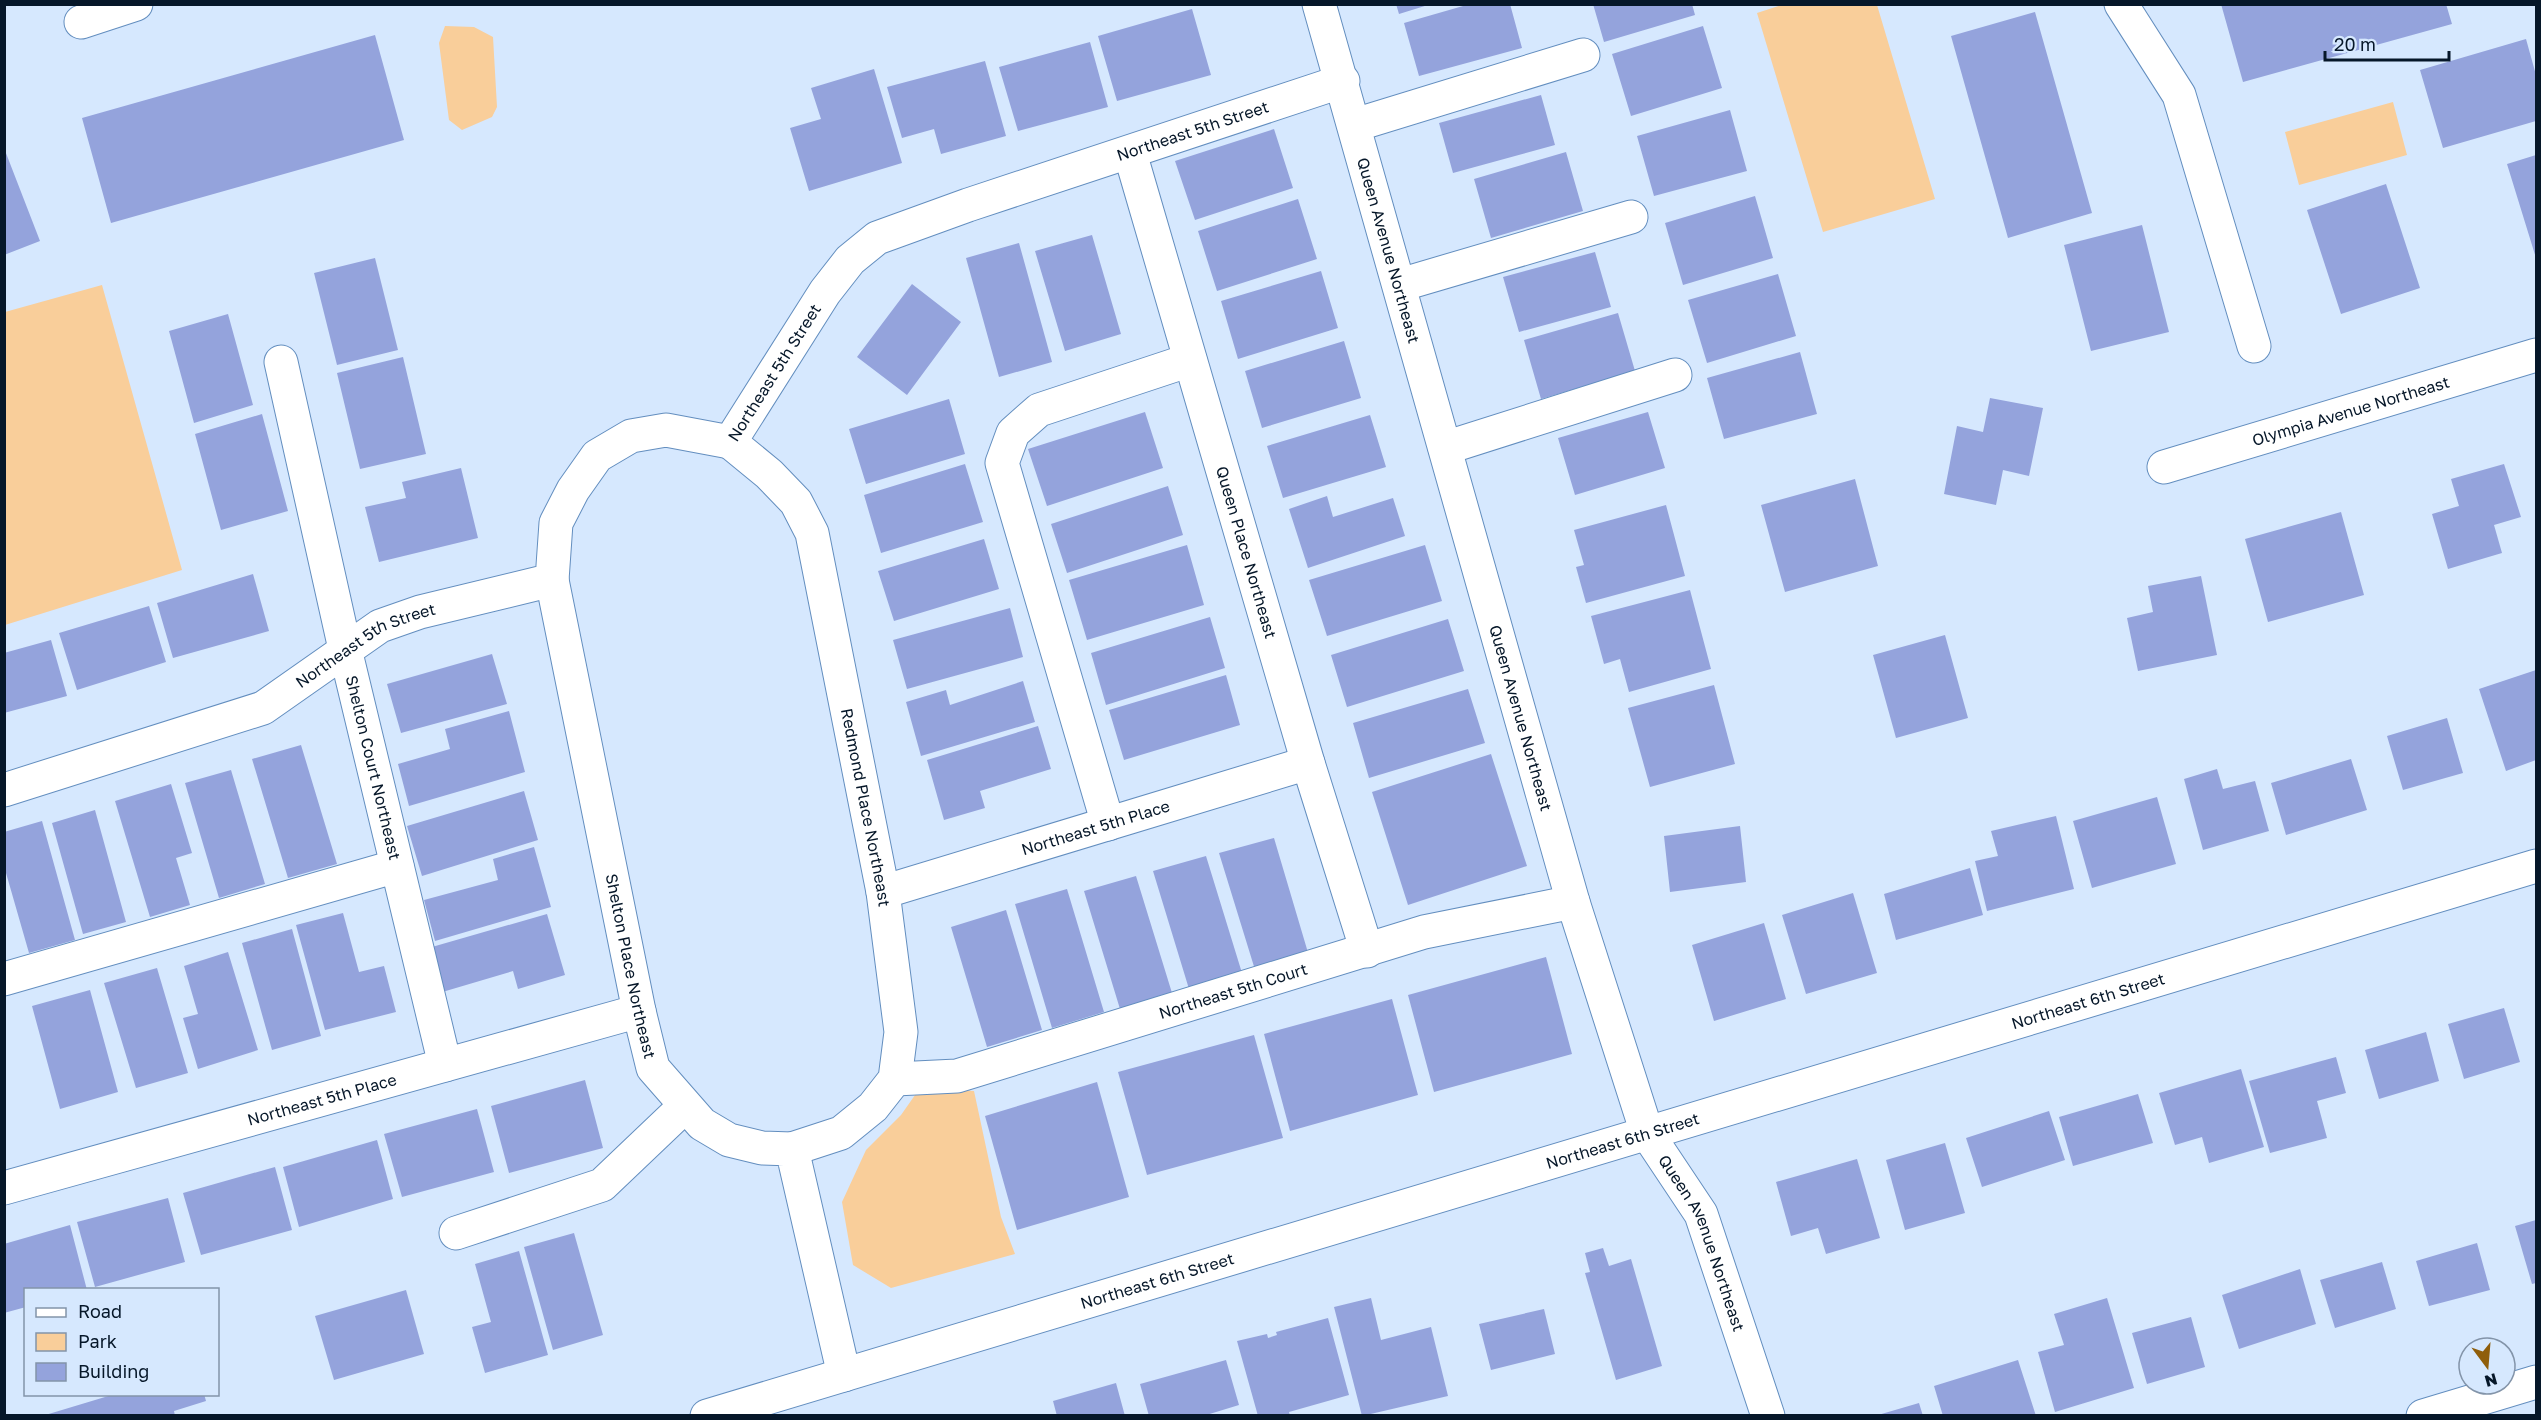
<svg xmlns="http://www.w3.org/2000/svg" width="2541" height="1420" viewBox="0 0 2541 1420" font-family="'Golos Text',sans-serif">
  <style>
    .green { fill: #f9ce9a }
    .building { fill: #94a3dc }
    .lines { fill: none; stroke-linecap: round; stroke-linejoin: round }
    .minor-casing { stroke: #638ebf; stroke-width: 35 }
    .minor { stroke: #fff; stroke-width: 33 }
    .labels { text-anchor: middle; stroke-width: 4.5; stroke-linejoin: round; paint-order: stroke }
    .street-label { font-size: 16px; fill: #061729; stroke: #d6e8fe }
  </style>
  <rect width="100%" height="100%" fill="#d6e8fe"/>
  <path class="green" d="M1785 4 1877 5 1935 199 1823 232 1757 13Z
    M445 26 474 27 493 37 497 107 492 117 462 130 449 120 439 43Z
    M2393 102 2407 155 2299 185 2285 132Z
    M102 285 182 570 5 625V312Z
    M920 1088 974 1091 1001 1217 1015 1254 891 1288 853 1265 842 1202 866 1150 901 1115Z"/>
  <path class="building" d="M1396 4H1428V5L1399 14Z
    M1470 4H1510L1522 48 1419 76 1404 23Z
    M1593 4H1692L1695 15 1604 42Z
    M2221 4H2446L2452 24 2243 82Z
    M1192 9 1211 75 1117 101 1098 36Z
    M2035 12 2092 213 2008 238 1951 36Z
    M1703 26 1722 88 1631 116 1612 54Z
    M375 35 404 140 111 223 82 118Z
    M2526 39 2536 75V121L2443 148 2420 70Z
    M1090 42 1108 107 1018 131 999 67Z
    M985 61 1006 136 941 154 934 129 902 138 887 87Z
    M874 69 902 163 809 191 790 128 821 119 811 88Z
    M1541 95 1555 145 1453 173 1439 123Z
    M1730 110 1747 171 1654 196 1637 136Z
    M1274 129 1293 188 1195 220 1175 161Z
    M4 148 40 241 4 255Z
    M1566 152 1583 211 1491 238 1474 179Z
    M2536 155V258L2507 164Z
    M2386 184 2420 288 2341 314 2307 210Z
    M1755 196 1773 258 1683 285 1665 223Z
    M1298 199 1317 259 1217 291 1198 231Z
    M2142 225 2169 332 2091 351 2064 245Z
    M1092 235 1121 334 1065 351 1035 251Z
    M1019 243 1052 362 999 377 966 258Z
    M1595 252 1611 307 1519 332 1503 277Z
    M375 258 398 350 337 365 314 273Z
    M1321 271 1338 328 1238 359 1221 301Z
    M1778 274 1796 336 1707 363 1688 300Z
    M912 284 961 322 907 395 857 357Z
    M1618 313 1635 371 1541 399 1524 340Z
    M228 314 253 405 194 423 169 331Z
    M1344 341 1361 398 1262 428 1245 371Z
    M1800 352 1817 414 1724 439 1707 378Z
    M403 357 426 454 360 469 337 373Z
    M1990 398 2043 408 2029 476 2003 470 1996 505 1944 494 1957 426 1983 432Z
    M949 399 965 454 866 484 849 429Z
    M1145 412 1163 468 1047 506 1028 449Z
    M1648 412 1665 468 1575 495 1558 438Z
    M262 414 288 511 221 530 195 434Z
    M1370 415 1386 467 1283 498 1267 446Z
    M965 464 983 522 881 553 864 495Z
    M2504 464 2521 517 2494 525 2502 553 2448 569 2432 514 2459 506 2451 479Z
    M461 468 478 538 379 562 365 507 406 498 402 482Z
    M1855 479 1878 566 1785 592 1761 505Z
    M1168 486 1183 535 1067 573 1051 524Z
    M1327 496 1333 517 1393 498 1405 536 1308 568 1289 509Z
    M1666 505 1685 576 1586 603 1576 567 1584 565 1574 530Z
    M2341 512 2364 595 2268 622 2245 539Z
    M984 539 999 589 894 621 878 571Z
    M1187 545 1204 605 1087 640 1069 580Z
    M1425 545 1442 601 1327 636 1309 580Z
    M253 574 269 631 173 658 157 603Z
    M2201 576 2217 655 2138 671 2127 618 2153 612 2148 586Z
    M1690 590 1711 669 1629 692 1620 659 1604 664 1591 616Z
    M149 606 166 662 77 690 59 633Z
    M1010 608 1023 657 907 689 893 640Z
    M1210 617 1225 668 1106 705 1091 653Z
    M1448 619 1464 671 1347 707 1331 655Z
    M1945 635 1968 718 1896 738 1873 655Z
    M51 640 67 696 4 713V653Z
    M492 654 507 704 401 733 387 684Z
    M2536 670V760L2506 771 2479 689Z
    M1226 675 1240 725 1124 760 1109 710Z
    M1023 681 1035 722 921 756 906 702 946 690 950 705Z
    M1714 685 1735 764 1650 787 1628 708Z
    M1468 689 1485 743 1369 778 1353 723Z
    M509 711 525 772 409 806 398 764 450 749 445 729Z
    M2447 718 2463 773 2403 790 2387 736Z
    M1038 726 1051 769 980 791 985 808 944 820 927 760Z
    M301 745 337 864 288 878 252 759Z
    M1491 754 1527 866 1408 905 1372 792Z
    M2351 759 2367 810 2286 835 2271 783Z
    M2217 769 2223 789 2255 781 2269 831 2203 850 2184 779Z
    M231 770 265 884 219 898 185 783Z
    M171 784 192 853 176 858 190 905 150 917 115 801Z
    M524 791 538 840 422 876 407 826Z
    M2157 797 2176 864 2092 888 2073 821Z
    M95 810 126 922 83 934 52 823Z
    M2056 816 2074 889 1987 911 1975 861 1998 856 1991 831Z
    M42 821 75 940 29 953 4 866V832Z
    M1740 826 1746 882 1670 892 1664 836Z
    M1274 838 1309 956 1256 973 1219 853Z
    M534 847 551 907 435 941 424 900 498 880 493 859Z
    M1206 856 1242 973 1189 989 1153 871Z
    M1970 868 1983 915 1896 940 1884 894Z
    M1136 876 1172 993 1120 1009 1084 891Z
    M1067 889 1104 1012 1052 1028 1015 904Z
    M1853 893 1877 973 1806 994 1782 915Z
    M1006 910 1042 1030 987 1047 951 927Z
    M343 913 359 972 384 966 396 1012 325 1030 296 925Z
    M547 914 565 975 518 989 513 971 439 993 425 949Z
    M1764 923 1786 999 1714 1021 1692 945Z
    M292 929 321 1036 272 1050 242 943Z
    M228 952 258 1050 198 1069 183 1018 198 1014 184 966Z
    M1546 957 1572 1054 1434 1092 1408 995Z
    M157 968 188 1073 136 1088 104 983Z
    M90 990 118 1092 60 1109 32 1006Z
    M1392 999 1418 1095 1290 1131 1264 1034Z
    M2504 1008 2520 1062 2464 1079 2448 1024Z
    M2426 1032 2439 1081 2379 1099 2365 1050Z
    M1254 1035 1283 1138 1147 1175 1118 1072Z
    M2336 1057 2346 1093 2317 1101 2327 1138 2270 1153 2249 1081Z
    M2241 1069 2264 1147 2209 1163 2202 1137 2175 1145 2159 1093Z
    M585 1080 603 1148 509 1173 491 1106Z
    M1097 1082 1129 1197 1017 1230 985 1116Z
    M2138 1094 2153 1143 2073 1166 2059 1117Z
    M477 1109 494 1172 402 1197 384 1134Z
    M2049 1111 2065 1160 1982 1187 1966 1138Z
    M377 1140 393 1199 299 1227 283 1167Z
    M1945 1143 1965 1213 1905 1230 1886 1160Z
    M1857 1159 1880 1238 1826 1254 1818 1228 1791 1236 1776 1182Z
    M275 1167 292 1230 201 1255 183 1193Z
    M168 1198 185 1262 95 1287 77 1222Z
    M2536 1220V1283L2532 1284 2515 1226Z
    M70 1225 87 1290H26V1307L4 1313V1244Z
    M574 1233 603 1335 553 1350 524 1247Z
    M2477 1243 2490 1290 2429 1306 2416 1261Z
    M1603 1248 1609 1266 1631 1259 1662 1366 1616 1380 1585 1273 1590 1272 1585 1253Z
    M519 1251 548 1355 485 1373 472 1327 491 1322 475 1264Z
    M2382 1262 2396 1309 2335 1328 2320 1280Z
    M2300 1269 2316 1324 2239 1349 2222 1295Z
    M406 1290 424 1354 334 1380 315 1316Z
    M1371 1298 1381 1340 1431 1327 1448 1396 1362 1416 1334 1307Z
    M2107 1298 2134 1388 2055 1412 2038 1352 2064 1345 2054 1314Z
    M1544 1309 1555 1354 1491 1370 1479 1324Z
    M2191 1317 2205 1367 2147 1384 2132 1333Z
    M1328 1318 1349 1395 1289 1412 1290 1416H1258L1237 1341 1267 1334 1268 1338 1277 1335 1276 1332Z
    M1226 1360 1239 1405 1203 1416H1149L1140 1384Z
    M2018 1360 2036 1416H1943L1934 1386Z
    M1116 1383 1125 1416H1057L1053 1401Z
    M115 1394H204L206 1401 174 1411 175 1416H42Z
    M1919 1403 1923 1416H1878V1415Z"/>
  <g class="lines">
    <defs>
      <g id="minor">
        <path id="s1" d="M1319 4 1573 902 1647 1133 1701 1214 1768 1416"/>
        <path d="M2121 4 2179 95 2254 346"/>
        <path d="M81 22 136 4"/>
        <path d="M1355 125 1583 55"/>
        <path id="s2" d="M1130 153 1308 763 1367 951"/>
        <path d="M1400 285 1631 217"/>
        <path id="s3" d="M281 362 345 649 445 1065"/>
        <path id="s4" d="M730 442 769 474 796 502 812 533 883 892 901 1032 895 1079 873 1107 841 1133 792 1149"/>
        <path d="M1445 448 1675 375"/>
        <path id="s5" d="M2164 467 2536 355"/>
        <path id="s6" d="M552 580 639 1011 653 1068 702 1124 729 1140 762 1148 792 1149 844 1375"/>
        <path id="s7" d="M4 790 263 708 380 626 420 612 552 580 556 523 573 490 597 456 631 436 666 430 730 442 825 292 850 260 877 238 968 205 1343 81"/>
        <path d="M1108 824 1002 463 1013 433 1039 410 1190 360"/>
        <path id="s8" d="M883 892 1308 763"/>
        <path d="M4 979 397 866"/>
        <path id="s9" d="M895 1079 957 1076 1424 932 1573 902"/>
        <path id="s10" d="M4 1188 639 1011"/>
        <path d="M456 1233 602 1185 685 1106"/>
        <path id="s11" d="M707 1416 2536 866"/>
        <path d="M2423 1416 2536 1382"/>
      </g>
    </defs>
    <use href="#minor" class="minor-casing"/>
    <use href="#minor" class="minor"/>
  </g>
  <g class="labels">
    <g class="street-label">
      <text dy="6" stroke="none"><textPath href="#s7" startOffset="1455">Northeast 5th Street</textPath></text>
      <text dy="6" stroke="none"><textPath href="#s1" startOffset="256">Queen Avenue Northeast</textPath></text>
      <text dy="6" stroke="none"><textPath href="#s7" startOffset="951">Northeast 5th Street</textPath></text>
      <text dy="6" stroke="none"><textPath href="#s5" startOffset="195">Olympia Avenue Northeast</textPath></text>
      <text dy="6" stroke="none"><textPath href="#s2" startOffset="416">Queen Place Northeast</textPath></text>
      <text dy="6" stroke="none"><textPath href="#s7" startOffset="393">Northeast 5th Street</textPath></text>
      <text dy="6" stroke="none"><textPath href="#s1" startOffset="742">Queen Avenue Northeast</textPath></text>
      <text dy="6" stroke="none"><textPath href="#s3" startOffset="416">Shelton Court Northeast</textPath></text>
      <text dy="6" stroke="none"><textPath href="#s4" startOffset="404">Redmond Place Northeast</textPath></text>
      <text dy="6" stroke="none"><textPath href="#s8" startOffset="222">Northeast 5th Place</textPath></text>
      <text dy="6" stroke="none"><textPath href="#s6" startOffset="394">Shelton Place Northeast</textPath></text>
      <text dy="6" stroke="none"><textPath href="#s9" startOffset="351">Northeast 5th Court</textPath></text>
      <text dy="6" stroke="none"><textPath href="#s11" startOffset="1442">Northeast 6th Street</textPath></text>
      <text dy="6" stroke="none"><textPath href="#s10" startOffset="330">Northeast 5th Place</textPath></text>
      <text dy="6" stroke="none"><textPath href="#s11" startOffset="956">Northeast 6th Street</textPath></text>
      <text dy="6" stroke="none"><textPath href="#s1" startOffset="1300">Queen Avenue Northeast</textPath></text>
      <text dy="6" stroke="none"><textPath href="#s11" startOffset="470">Northeast 6th Street</textPath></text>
    </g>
  </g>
  <rect width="2541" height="1420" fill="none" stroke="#061729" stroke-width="12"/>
  <rect x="24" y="1288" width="195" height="108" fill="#d6e8fe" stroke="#8394a9" stroke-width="1.5"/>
  <rect x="36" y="1308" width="30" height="9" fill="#ffffff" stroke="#8394a9" stroke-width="1.5"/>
  <text x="78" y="1318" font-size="18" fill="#061729">Road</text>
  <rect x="36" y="1333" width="30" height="18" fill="#f9ce9a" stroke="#8394a9" stroke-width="1.5"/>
  <text x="78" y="1348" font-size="18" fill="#061729">Park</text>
  <rect x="36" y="1363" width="30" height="18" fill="#94a3dc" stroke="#8394a9" stroke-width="1.5"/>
  <text x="78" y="1378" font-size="18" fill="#061729">Building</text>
  <g transform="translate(2487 1366) rotate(164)"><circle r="28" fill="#d6e8fe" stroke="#8394a9" stroke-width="1.5"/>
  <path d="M0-4.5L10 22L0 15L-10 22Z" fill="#8f5e0b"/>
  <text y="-9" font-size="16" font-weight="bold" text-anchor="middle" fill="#061729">N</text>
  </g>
  <path d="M2325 51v9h124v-9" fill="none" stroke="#061729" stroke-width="3"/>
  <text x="2334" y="51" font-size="18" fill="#061729" stroke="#d6e8fe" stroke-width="4.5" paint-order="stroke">20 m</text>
</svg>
